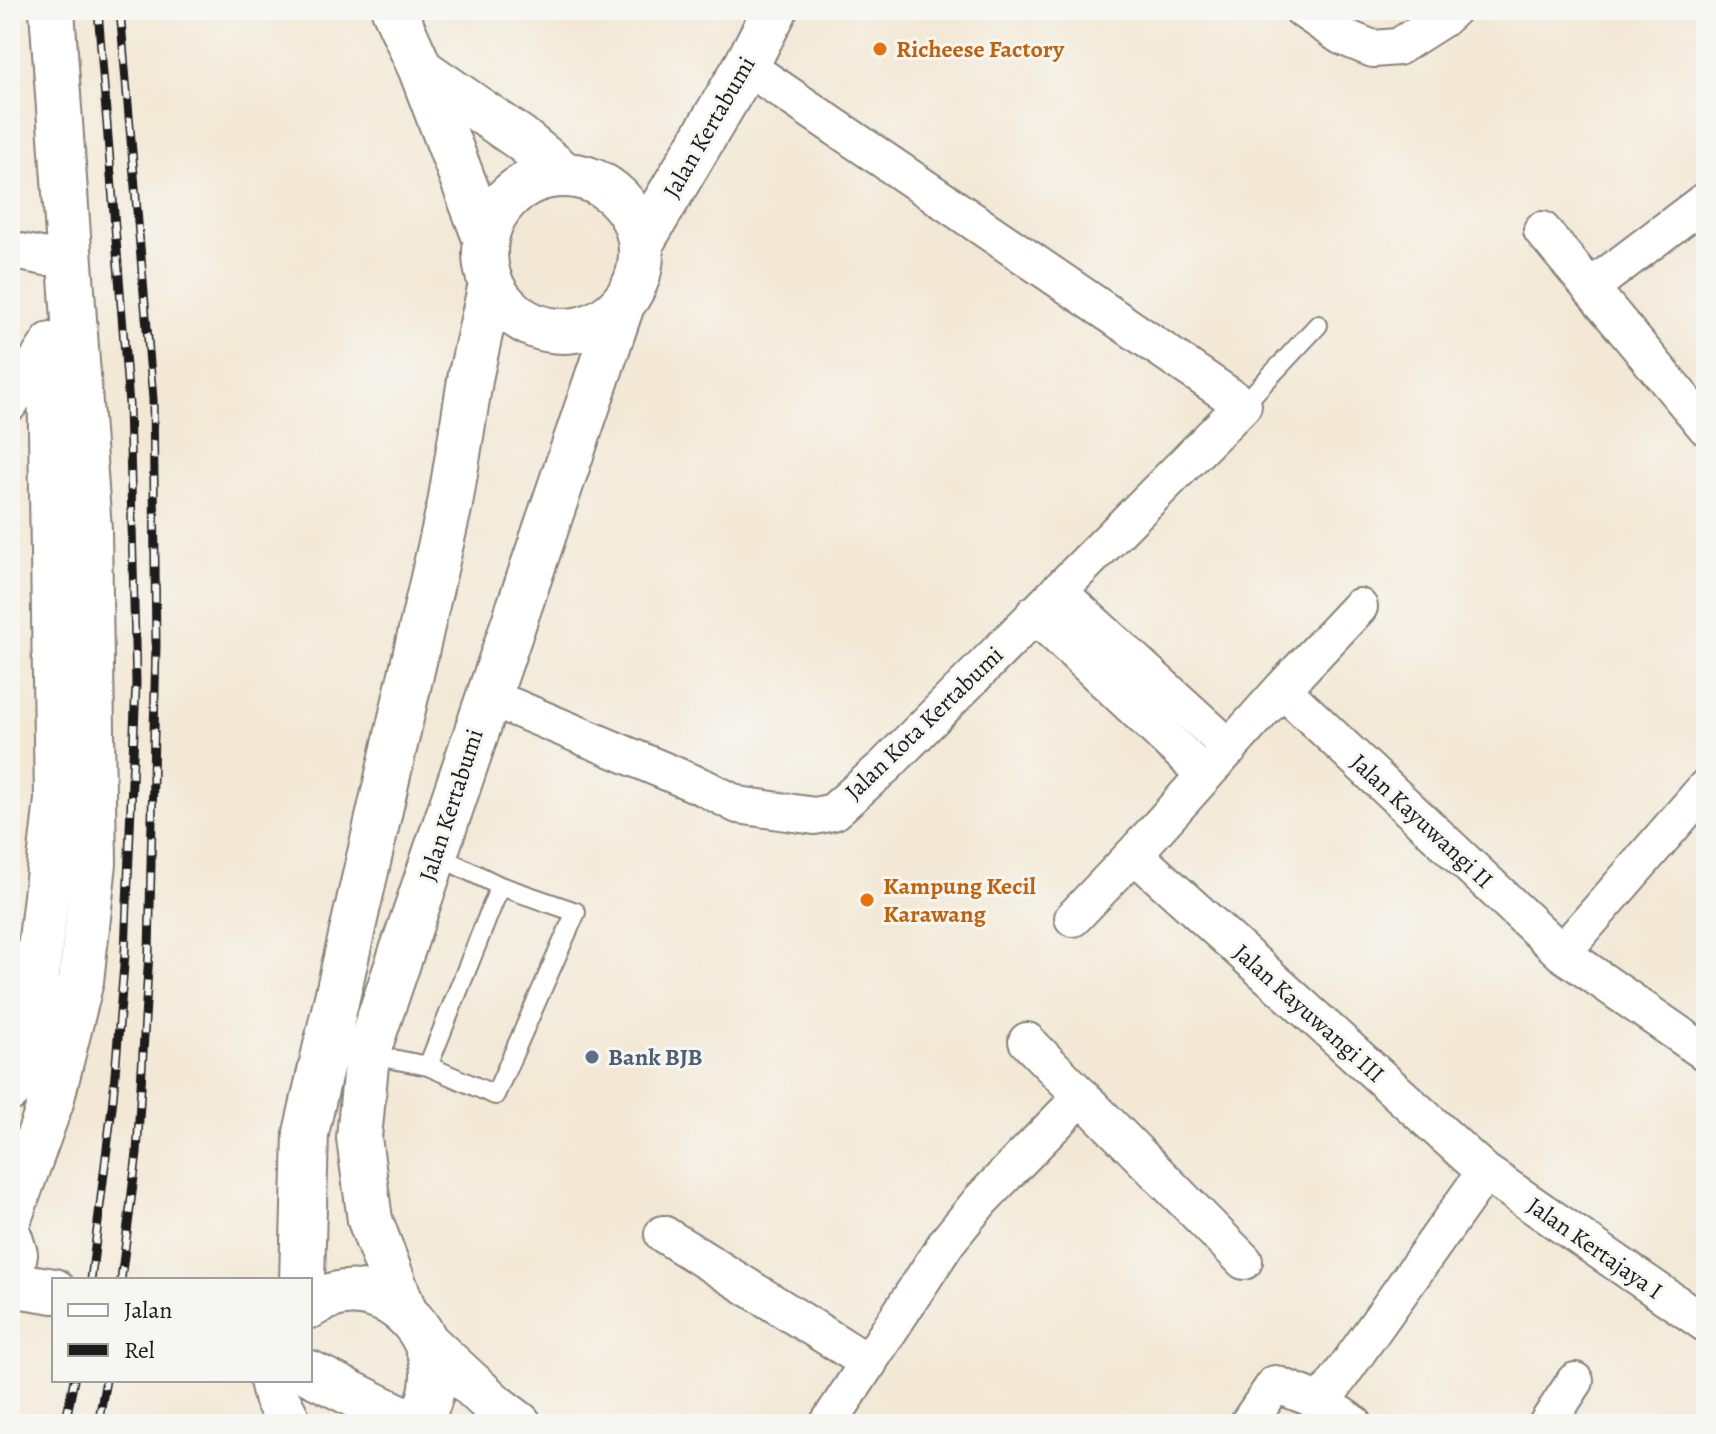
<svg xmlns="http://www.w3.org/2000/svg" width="1716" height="1434" viewBox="0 0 1716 1434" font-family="Alegreya,serif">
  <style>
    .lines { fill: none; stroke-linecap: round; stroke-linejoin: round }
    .lane-casing { stroke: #888278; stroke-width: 22 }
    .street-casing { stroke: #888278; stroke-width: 40 }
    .secondary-casing { stroke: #888278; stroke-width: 48 }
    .primary-casing { stroke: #888278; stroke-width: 48 }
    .lane { stroke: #fff; stroke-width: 18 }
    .street { stroke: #fff; stroke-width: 36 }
    .secondary { stroke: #fff; stroke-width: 44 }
    .primary { stroke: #fff; stroke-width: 44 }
    .rail-casing { stroke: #1c1c1c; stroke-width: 9 }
    .rail { stroke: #f6f6f2; stroke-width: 6; stroke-dasharray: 18; stroke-linecap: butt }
    .food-dot { fill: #e8710a; stroke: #f6f6f2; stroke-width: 3 }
    .service-dot { fill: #5c6f8a; stroke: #f6f6f2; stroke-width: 3 }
    .labels { text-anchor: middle; stroke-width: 6; stroke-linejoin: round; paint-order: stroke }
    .food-label { font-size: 24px; font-weight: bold; fill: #c56008; stroke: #f6f6f2; text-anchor: start }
    .street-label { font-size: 24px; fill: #1c1c1c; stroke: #f6f6f2 }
    .service-label { font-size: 24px; font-weight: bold; fill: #4e5e75; stroke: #f6f6f2; text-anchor: start }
  </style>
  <rect width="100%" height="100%" fill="#f6f6f2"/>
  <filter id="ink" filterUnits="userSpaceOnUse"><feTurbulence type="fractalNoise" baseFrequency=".0125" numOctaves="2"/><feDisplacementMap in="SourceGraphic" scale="16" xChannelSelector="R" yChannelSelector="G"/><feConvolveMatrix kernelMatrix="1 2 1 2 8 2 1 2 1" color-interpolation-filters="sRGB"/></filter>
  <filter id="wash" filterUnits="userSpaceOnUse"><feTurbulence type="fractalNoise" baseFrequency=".006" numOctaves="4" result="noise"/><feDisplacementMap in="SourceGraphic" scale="32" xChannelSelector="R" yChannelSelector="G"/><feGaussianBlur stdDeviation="1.8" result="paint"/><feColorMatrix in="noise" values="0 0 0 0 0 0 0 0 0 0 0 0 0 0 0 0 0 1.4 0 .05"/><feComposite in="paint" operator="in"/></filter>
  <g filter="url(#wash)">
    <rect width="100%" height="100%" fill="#f3e8d5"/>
  </g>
  <g filter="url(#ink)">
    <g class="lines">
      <defs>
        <path id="lane" d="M1243 405 1318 325
          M434 854 500 886
          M367 1054 428 1066 495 1095 576 912 500 886 428 1066"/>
        <path id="street" d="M1303 10 1341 36 1373 49 1398 47 1442 19 1452 10
          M1542 230 1706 427
          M10 250 46 257
          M1590 288 1706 200
          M10 403 50 341
          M1058 591 1230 748
          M1034 614 1205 775
          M1282 689 1359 607
          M487 696 705 788 738 805 815 816 833 812 885 766 1243 405 746 66
          M1073 918 1134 854
          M1562 953 1706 787
          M1027 1041 1244 1261
          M1706 1053 1562 953 1282 689 1134 854 1485 1172 1706 1324
          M663 1234 869 1363
          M1322 1402 1354 1424
          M828 1424 947 1242 981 1200 1082 1096
          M1248 1424 1275 1384 1322 1402 1485 1172
          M1547 1424 1575 1381"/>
        <path id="secondary" d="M394 10 421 70 485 238
          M421 70 520 138 564 174
          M485 253a78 78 0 1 1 156 0a78 78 0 1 1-156 0Z
          M641 243 746 66 775 10
          M10 1089 36 984 57 800 50 368
          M10 1216 51 1102 81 981 94 863 89 530 52 10
          M10 1238 15 1254 10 1278
          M302 1280 306 1133 450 504 471 374 491 284
          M310 1306C385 1257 470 1353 416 1424
          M405 1313 370 1220 359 1138 367 1054 622 305
          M427 1343 495 1406 519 1424
          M272 1380 276 1397 290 1424"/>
        <path id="primary" d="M10 1284 54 1291
          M310 1373 414 1424"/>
      </defs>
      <use href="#lane" class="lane-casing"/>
      <use href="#street" class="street-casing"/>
      <use href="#secondary" class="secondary-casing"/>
      <use href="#primary" class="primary-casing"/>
      <use href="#lane" class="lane"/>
      <use href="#street" class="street"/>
      <use href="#secondary" class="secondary"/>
      <use href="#primary" class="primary"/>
      <defs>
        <path id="rail" d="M120 10 153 399 156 645 149 952 137 1153 121 1280
          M91 1280 113 1099 125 953 136 683 129 405 98 10
          M65 1424 74 1380
          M98 1424 106 1380"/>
      </defs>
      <use href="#rail" class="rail-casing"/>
      <use href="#rail" class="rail"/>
    </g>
  </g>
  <g class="food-dot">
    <circle cx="880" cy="49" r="8"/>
    <circle cx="867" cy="900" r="8"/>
  </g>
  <circle class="service-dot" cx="592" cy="1057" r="8"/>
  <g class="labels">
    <g class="food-label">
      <text x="896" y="57">Richeese Factory</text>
      <text x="883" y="894">Kampung Kecil<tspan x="883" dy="28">Karawang</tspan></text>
    </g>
    <g class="street-label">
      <text transform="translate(709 127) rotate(-60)" y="8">Jalan Kertabumi</text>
      <text transform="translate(924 723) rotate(-44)" y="8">Jalan Kota Kertabumi</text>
      <text transform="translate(451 805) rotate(-72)" y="8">Jalan Kertabumi</text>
      <text transform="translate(1422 821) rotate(43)" y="8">Jalan Kayuwangi II</text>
      <text transform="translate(1309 1013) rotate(42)" y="8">Jalan Kayuwangi III</text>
      <text transform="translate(1595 1248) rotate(35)" y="8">Jalan Kertajaya I</text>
    </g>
    <g class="service-label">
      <text x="608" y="1065">Bank BJB</text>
    </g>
  </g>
  <rect width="1716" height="1434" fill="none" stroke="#f6f6f2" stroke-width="40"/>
  <rect x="52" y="1278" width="260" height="104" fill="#f6f6f2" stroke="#9f9f9c" stroke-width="2"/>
  <rect x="68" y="1304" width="40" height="12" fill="#ffffff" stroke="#9f9f9c" stroke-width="2"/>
  <text x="124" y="1318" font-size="24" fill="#1c1c1c">Jalan</text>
  <rect x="68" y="1344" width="40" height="12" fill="#1c1c1c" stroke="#9f9f9c" stroke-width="2"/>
  <text x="124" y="1358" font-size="24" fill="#1c1c1c">Rel</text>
</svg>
